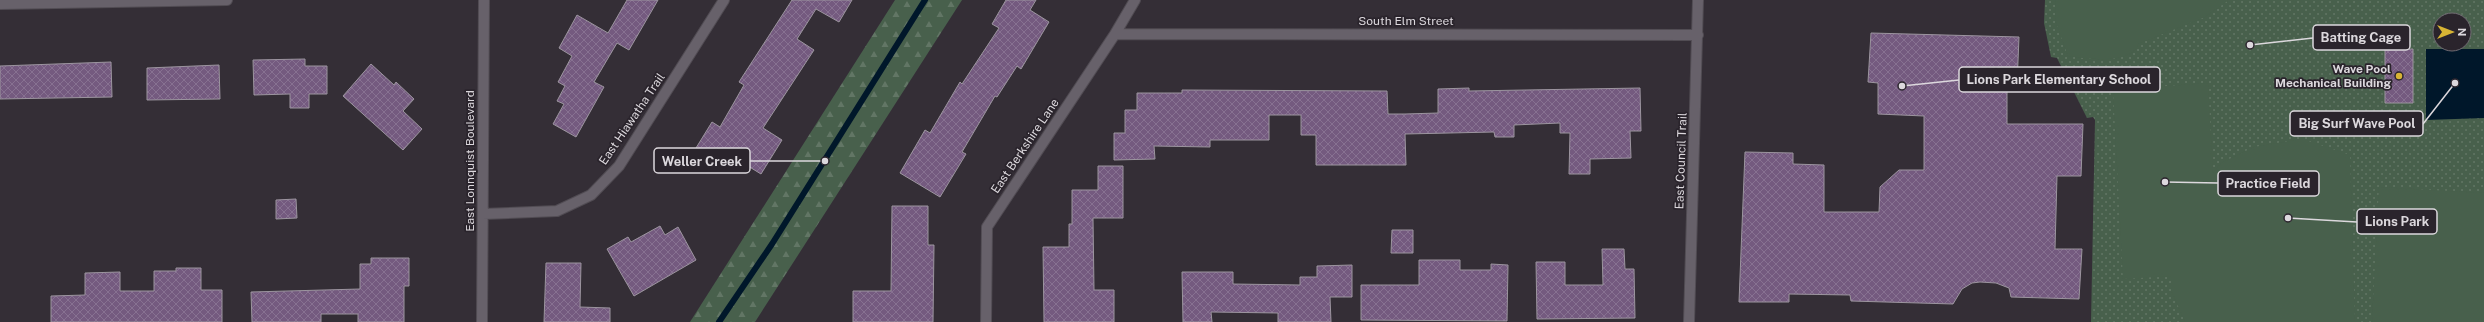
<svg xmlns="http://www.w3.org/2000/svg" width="2484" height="322" viewBox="0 0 2484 322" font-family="'Public Sans',sans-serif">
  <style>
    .green { fill: url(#green-dots); fill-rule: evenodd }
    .forest { fill: url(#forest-firs) }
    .pitch { fill: #48604c }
    .water { fill: #00172a }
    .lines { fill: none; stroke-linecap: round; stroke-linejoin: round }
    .stream { stroke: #00172a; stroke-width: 6 }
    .building { fill: url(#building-cross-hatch); stroke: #9c959f }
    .minor-casing { stroke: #514c53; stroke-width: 12 }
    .minor { stroke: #67616a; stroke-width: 10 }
    .poi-dot { fill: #d8b434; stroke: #2a242c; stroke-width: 1.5 }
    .labels { text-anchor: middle; stroke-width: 3.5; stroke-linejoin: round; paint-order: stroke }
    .street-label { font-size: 12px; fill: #dcd8dd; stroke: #2a242c }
    .poi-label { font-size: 12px; font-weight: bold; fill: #dcd8dd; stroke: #2a242c; text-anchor: end }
    .leader { fill: none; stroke: #dcd8dd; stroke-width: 1.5 }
    .callout-dot { fill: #dcd8dd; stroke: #2a242c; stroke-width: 1.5 }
    .callout { fill: #2a242c; stroke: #dcd8dd; stroke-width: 1.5 }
    .callout-label { font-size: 13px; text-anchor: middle; font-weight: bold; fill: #dcd8dd }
  </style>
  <defs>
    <pattern id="green-dots" width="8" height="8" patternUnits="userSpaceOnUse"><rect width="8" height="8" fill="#48604c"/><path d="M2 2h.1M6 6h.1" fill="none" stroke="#627665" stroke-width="1.8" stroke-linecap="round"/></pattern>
    <pattern id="forest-firs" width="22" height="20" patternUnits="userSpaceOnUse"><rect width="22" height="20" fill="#48604c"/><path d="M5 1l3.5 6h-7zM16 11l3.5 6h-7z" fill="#627665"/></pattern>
    <pattern id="building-cross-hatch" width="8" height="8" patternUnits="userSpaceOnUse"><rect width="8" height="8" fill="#745a7f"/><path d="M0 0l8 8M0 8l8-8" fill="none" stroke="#877191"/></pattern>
  </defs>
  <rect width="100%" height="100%" fill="#342e36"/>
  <path class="green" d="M2045 0H2484V322H2091L2095 120 2093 117 2087 118 2057 58 2051 57 2044 23ZM2440 20H2464V44H2440Z"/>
  <path class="forest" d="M895 0H962L755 322H690Z"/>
  <path class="pitch" d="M2056 0H2229L2205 17 2138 44C2133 65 2085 59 2068 56L2055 20Z
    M2208 83 2213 173 2221 163 2254 147 2302 139 2350 155 2355 322H2185L2171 290V276L2123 279 2113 90Z
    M2379 187 2484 193V322H2372Z"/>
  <path class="water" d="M2426 49H2484V118L2426 120Z"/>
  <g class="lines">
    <path class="stream" d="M719 322 772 244 925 0"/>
  </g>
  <path class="building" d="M627 0H658L629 50 617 43 594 82 604 87 576 137 553 124 564 104 557 101 565 86 558 82 572 56 559 48 577 15 608 33Z
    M792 0H852L839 22 816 9 797 39 814 50 763 128 782 140 761 174 735 158 729 169 696 148 712 122 720 127 744 85 739 82Z
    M1006 0H1036L1030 10 1049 22 1021 69 1017 66 997 97 995 96 962 152 966 154 940 197 900 173 925 130 930 133 960 82 962 84 999 28 992 24Z
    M1871 33 2019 37 2017 85 2007 84V124H2083L2081 176H2057L2055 249H2082L2079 299 2011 297 2009 288 1996 283 1980 282 1972 283 1962 289 1953 304 1851 301 1850 295 1789 294V302H1739L1745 152 1793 153V164L1824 165V212H1879L1880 187 1899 170H1924V116L1878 114V83L1868 82Z
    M2413 49V103H2385V50Z
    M305 59V66H327V94H309V108H290V94L254 95 253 60Z
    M111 62 112 97 0 99V66Z
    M371 64 394 85 396 82 414 99 403 111 422 129 403 150 343 96Z
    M219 65 220 99 147 100V68Z
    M1469 88V91L1640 88 1641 131H1630L1631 158 1590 159V174H1569L1570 133H1560V123L1514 125V137H1495L1494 132 1405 134 1406 165H1316V135H1301V115H1269V140H1210V147L1154 146 1155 159 1114 160V133H1125V110H1137V93H1182V90L1387 91 1388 114H1405L1438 113V89Z
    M1098 166H1123V218H1093L1094 290H1114V322H1044L1043 247H1069V224H1072V190H1098Z
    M296 199 297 218 276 219V200Z
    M892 206H928V245H934L933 322H853V291H891Z
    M660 226 665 235 678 227 696 260 634 296 607 249 628 237 631 242Z
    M1392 230H1413V253H1391Z
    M1602 249H1624L1625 269H1634L1635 318 1537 319 1536 262H1565V285H1603Z
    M371 258H409V286H404V322H358V314H321V322H252L251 292 360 289V264H371Z
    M1419 260H1460V270H1491V264L1508 265 1507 321 1361 320V285H1419Z
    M546 263H581L580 307 610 308V322H544Z
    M1352 265V297H1330L1331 322H1278V313L1211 312 1212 322H1183L1182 272H1233V284L1300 285V277H1317V266Z
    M176 268H201V290H222V322H51V296L85 295V273L120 272V291H154V271H176Z"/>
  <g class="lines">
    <defs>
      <path id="minor" d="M0 4 227 0
        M1115 34 1698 35
        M483 214 557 211 591 195 619 166 724 0
        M482 322 484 0
        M986 322 987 227 1115 34 1135 0
        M1689 322 1698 0"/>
    </defs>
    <use href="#minor" class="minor-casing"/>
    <use href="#minor" class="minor"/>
  </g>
  <circle class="poi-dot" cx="2399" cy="76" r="4"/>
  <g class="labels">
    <g class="street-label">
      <text x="1406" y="25">South Elm Street</text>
      <text transform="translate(632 119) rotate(-56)" y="4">East Hiawatha Trail</text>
      <text transform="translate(1025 146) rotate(-56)" y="4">East Berkshire Lane</text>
      <text transform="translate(470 161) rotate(-90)" y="4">East Lonnquist Boulevard</text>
      <text transform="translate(1681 161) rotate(-88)" y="4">East Council Trail</text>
    </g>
    <g class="poi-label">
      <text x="2391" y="73">Wave Pool<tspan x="2391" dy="14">Mechanical Building</tspan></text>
    </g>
  </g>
  <path class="leader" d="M2250 45L2313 38M1902 86L1959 80M2455 83L2423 124M825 161L750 161M2165 182L2218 183M2288 218L2357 222"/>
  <g class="callout-dot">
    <circle cx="2250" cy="45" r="4"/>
    <circle cx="1902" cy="86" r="4"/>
    <circle cx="2455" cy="83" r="4"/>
    <circle cx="825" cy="161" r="4"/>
    <circle cx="2165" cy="182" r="4"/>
    <circle cx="2288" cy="218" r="4"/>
  </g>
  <g class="callout">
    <rect x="2313" y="25" width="97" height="25" rx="4"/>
    <rect x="1959" y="67" width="201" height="25" rx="4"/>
    <rect x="2290" y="111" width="133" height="25" rx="4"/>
    <rect x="654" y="148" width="96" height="25" rx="4"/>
    <rect x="2218" y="171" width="101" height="25" rx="4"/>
    <rect x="2357" y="209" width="80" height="25" rx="4"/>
  </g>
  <g class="callout-label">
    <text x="2361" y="42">Batting Cage</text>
    <text x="2059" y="84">Lions Park Elementary School</text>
    <text x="2357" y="128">Big Surf Wave Pool</text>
    <text x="702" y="166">Weller Creek</text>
    <text x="2268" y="188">Practice Field</text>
    <text x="2397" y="226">Lions Park</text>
  </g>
  <g transform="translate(2452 32) rotate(90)"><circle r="19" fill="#2a242c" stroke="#716c73"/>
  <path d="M0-3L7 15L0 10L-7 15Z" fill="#d8b434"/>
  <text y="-6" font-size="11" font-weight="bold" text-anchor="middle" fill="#dcd8dd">N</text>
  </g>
</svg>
